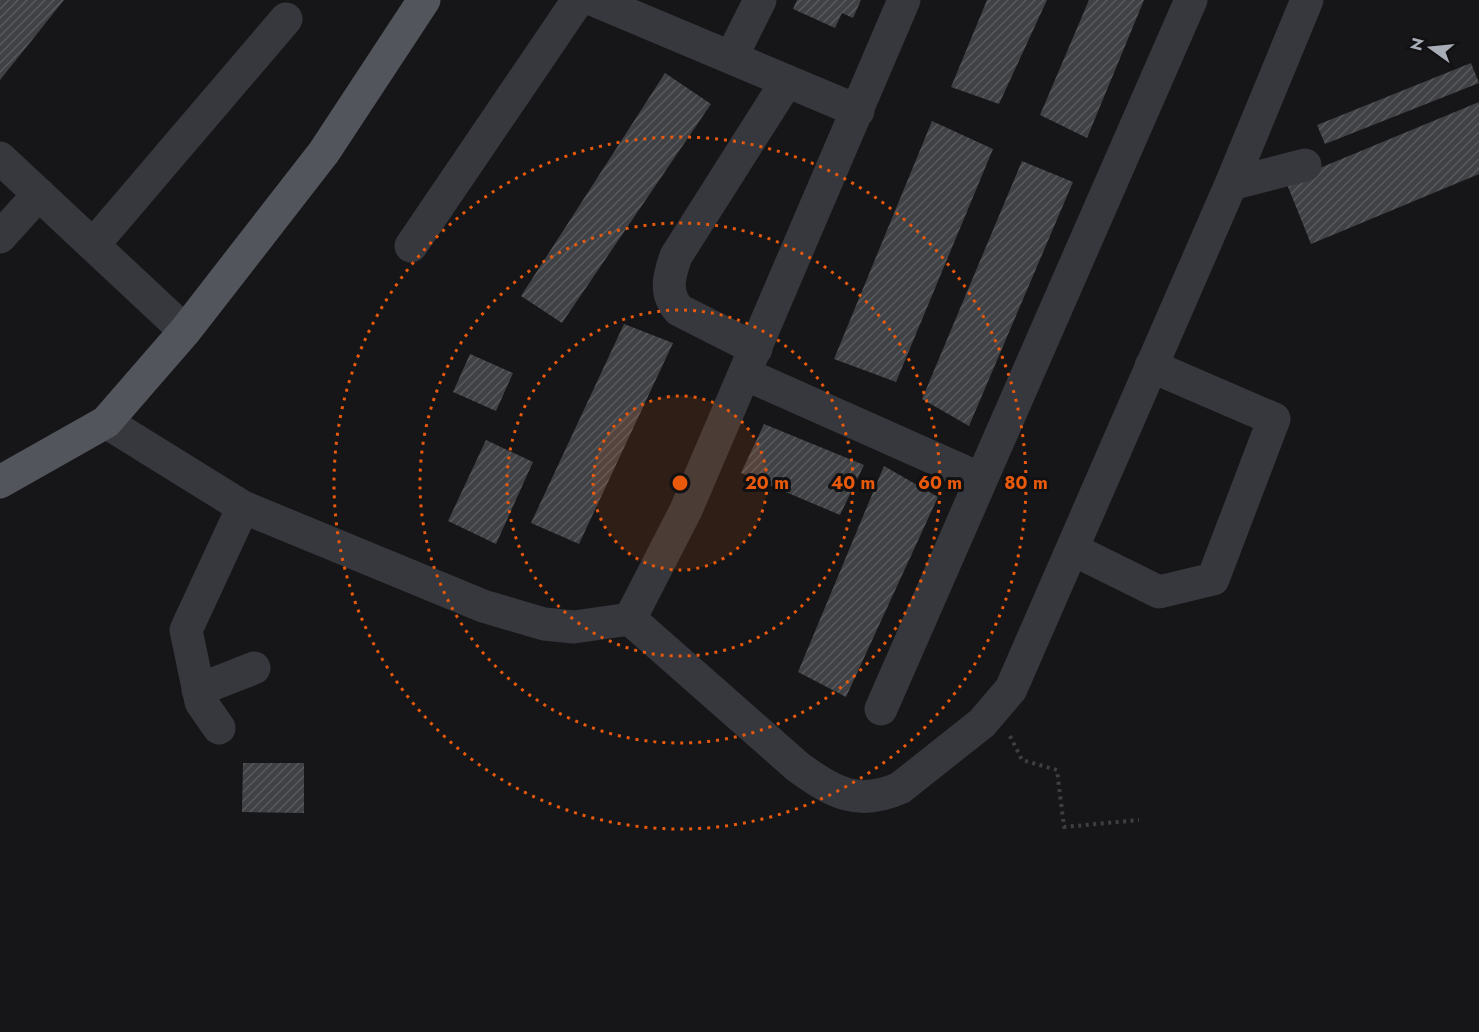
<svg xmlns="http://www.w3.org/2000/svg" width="1479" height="1032" viewBox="0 0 1479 1032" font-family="Jost,sans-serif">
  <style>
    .building { fill: url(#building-hatch) }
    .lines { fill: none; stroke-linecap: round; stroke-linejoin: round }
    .path { stroke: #3d3f44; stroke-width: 4; stroke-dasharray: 3 4.5; stroke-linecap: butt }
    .minor { stroke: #37383d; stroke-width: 33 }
    .major { stroke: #53555c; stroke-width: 33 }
    .ring { fill: none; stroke: #e8590c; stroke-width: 3; stroke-dasharray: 3 6 }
    .centre { fill: #e8590c; stroke: #111113; stroke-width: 3 }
    .ring-label { font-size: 18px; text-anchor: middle; font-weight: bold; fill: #e8590c; stroke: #111113; stroke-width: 6; stroke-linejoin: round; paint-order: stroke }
  </style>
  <defs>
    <pattern id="building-hatch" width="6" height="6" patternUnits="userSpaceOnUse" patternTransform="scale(1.5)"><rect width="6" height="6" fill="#404145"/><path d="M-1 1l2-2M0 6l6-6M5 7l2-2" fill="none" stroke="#595a5e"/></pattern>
  </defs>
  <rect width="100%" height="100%" fill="#161618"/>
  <path class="building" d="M0 0H64L0 80Z
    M797 0H861L853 18 842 13 835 28 793 9Z
    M987 0H1047L999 104 951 87Z
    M1089 0H1144L1087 138 1040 115Z
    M1471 63 1479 83 1325 144 1317 125Z
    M665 73 711 104 562 323 521 296Z
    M1479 102V174L1311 244 1286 182Z
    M932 121 993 149 896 382 834 359Z
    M1022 161 1073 182 969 426 922 399Z
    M624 324 673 343 579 544 531 523Z
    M470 354 513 373 496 411 453 392Z
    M764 424 864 465 840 515 741 473Z
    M486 440 533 462 496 544 448 521Z
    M884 466 938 497 846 697 798 672Z
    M243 763H304V813L242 812Z"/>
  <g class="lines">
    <path class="path" d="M1010 736 1022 760 1057 770 1064 827 1139 820"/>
    <path class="minor" d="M594 0 858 111
      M732 56 760 0
      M0 158 185 331
      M1231 184 1305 165
      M0 237 39 194
      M94 244 286 19
      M411 246 578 0
      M756 349 679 310C664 293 669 276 676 256L787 81
      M745 374 981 479
      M106 422 243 507 483 606 544 624 574 627 630 619 798 767C833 792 857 807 900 788L982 723 1011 689 1231 184 1307 0
      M1072 549 1159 592 1213 579 1274 419 1151 366
      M630 619 686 510 904 0
      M198 690 254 668
      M881 709 1191 0
      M219 728 201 702 186 630 243 507"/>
    <path class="major" d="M0 482 106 422 185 331 324 152 424 0"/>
  </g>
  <circle cx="680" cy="483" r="87" fill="#e8590c" fill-opacity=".12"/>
  <g class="ring">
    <circle cx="680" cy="483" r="87"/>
    <circle cx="680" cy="483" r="173"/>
    <circle cx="680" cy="483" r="260"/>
    <circle cx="680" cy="483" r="346"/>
  </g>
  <circle cx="680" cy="483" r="9" class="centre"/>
  <g class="ring-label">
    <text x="767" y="489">20 m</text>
    <text x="853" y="489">40 m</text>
    <text x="940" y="489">60 m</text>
    <text x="1026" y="489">80 m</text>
  </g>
  <g transform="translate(1431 48) rotate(285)" stroke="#111113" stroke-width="4.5" paint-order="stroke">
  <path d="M0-4.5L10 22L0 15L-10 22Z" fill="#a8adb8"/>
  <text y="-9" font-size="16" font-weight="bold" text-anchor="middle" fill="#a8adb8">N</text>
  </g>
</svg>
